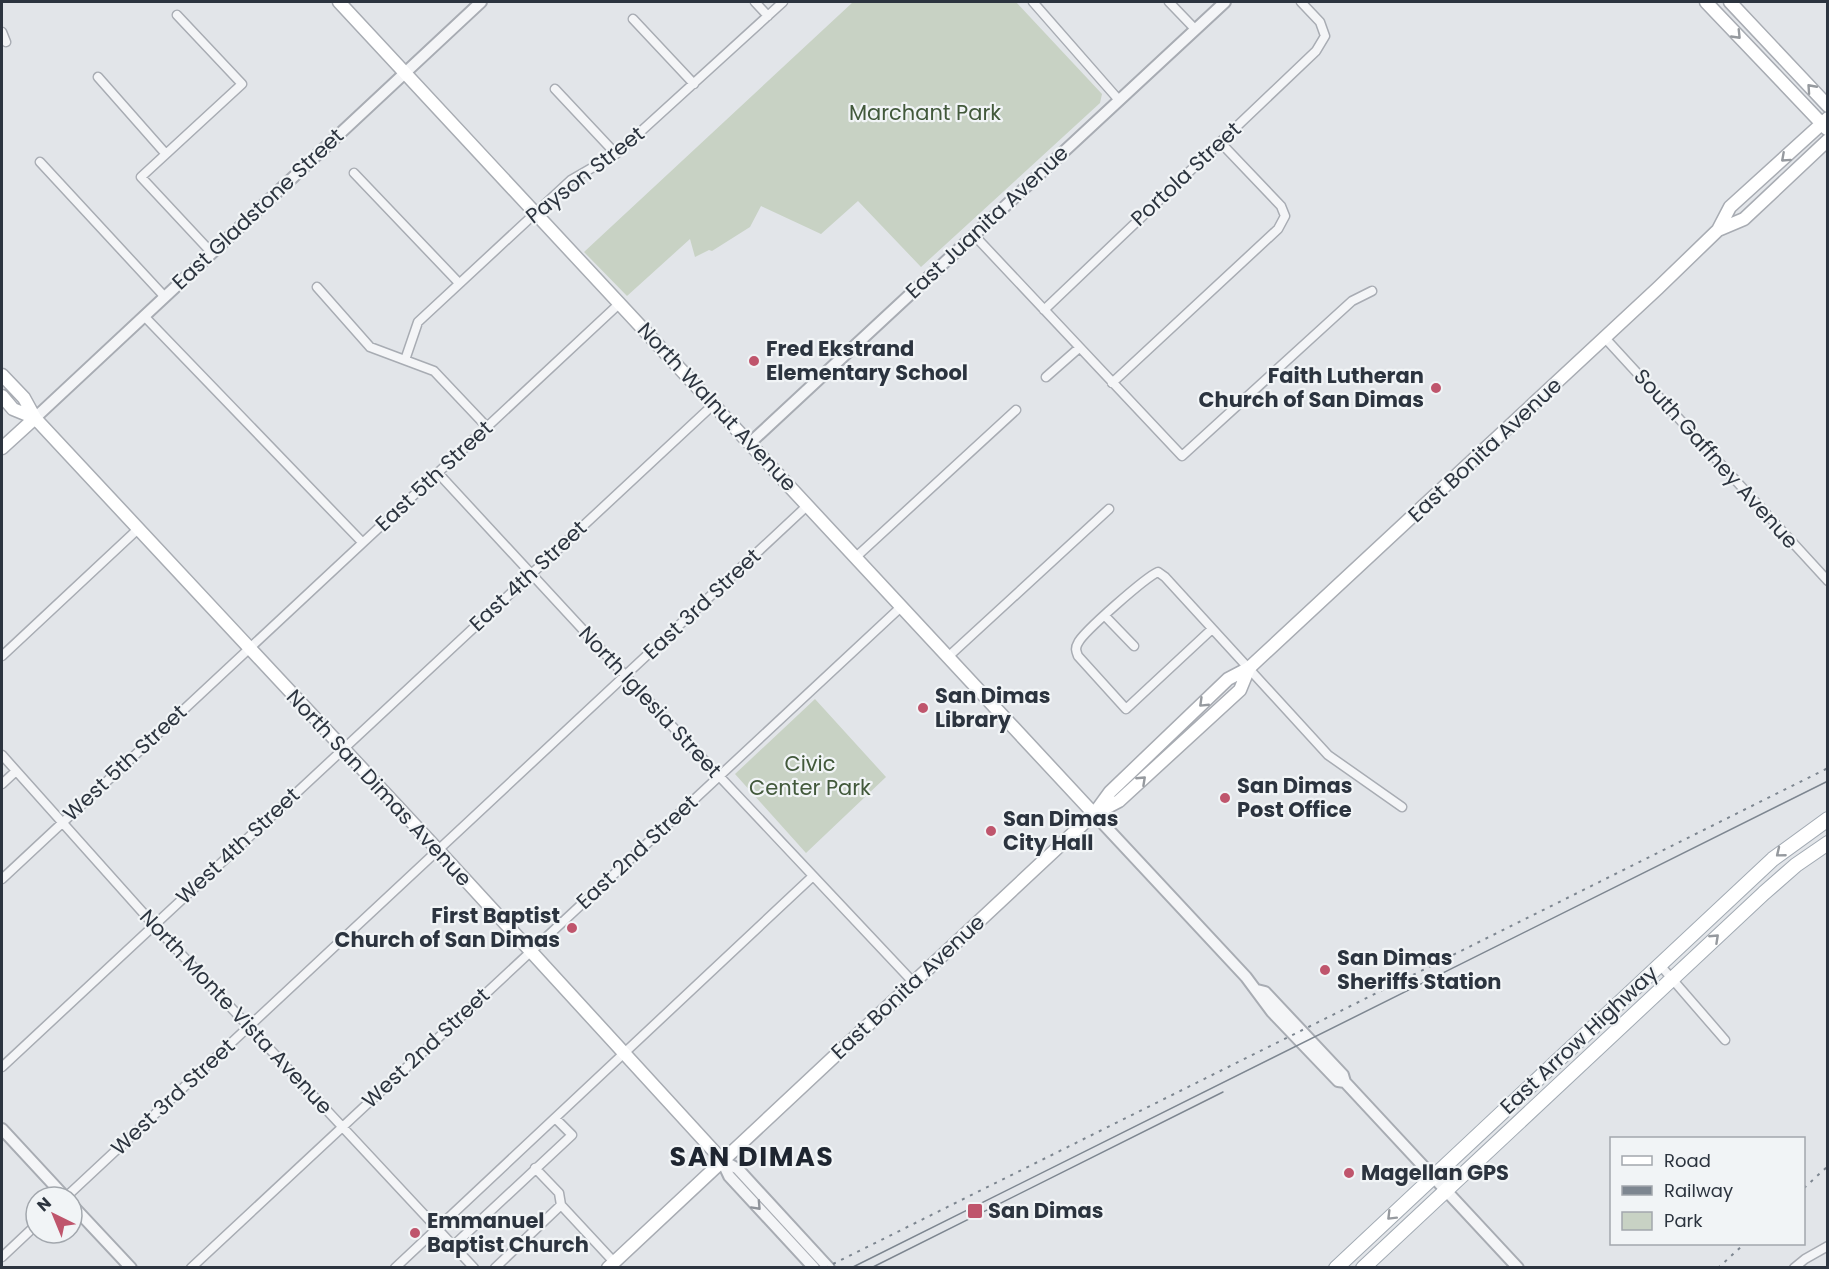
<svg xmlns="http://www.w3.org/2000/svg" width="1829" height="1269" viewBox="0 0 1829 1269" font-family="Poppins,sans-serif">
  <style>
    .green { fill: #c8d2c4 }
    .lines { fill: none; stroke-linecap: round; stroke-linejoin: round }
    .minor-casing { stroke: #a8acb3; stroke-width: 11 }
    .tertiary-casing { stroke: #a8acb3; stroke-width: 14 }
    .secondary-casing { stroke: #a8acb3; stroke-width: 15 }
    .primary-casing { stroke: #a2aab3; stroke-width: 16 }
    .minor { stroke: #f4f5f7; stroke-width: 8 }
    .tertiary { stroke: #f4f5f7; stroke-width: 10 }
    .secondary { stroke: #fff; stroke-width: 12 }
    .primary { stroke: #fff; stroke-width: 14 }
    .tram { stroke: #7d8690; stroke-width: 1.5 }
    .rail { stroke: #7d8690; stroke-width: 2; stroke-dasharray: 3 6; stroke-linecap: butt }
    .oneway { stroke: #969a9f }
    .oneway2 { stroke: #90949b }
    .poi-dot { fill: #bf556c; stroke: #f1f4f6; stroke-width: 2 }
    .labels { text-anchor: middle; stroke-width: 4.5; stroke-linejoin: round; paint-order: stroke }
    .park-label { font-size: 21px; fill: #42593b; stroke: #f1f4f6 }
    .street-label { font-size: 21px; fill: #2c343f; stroke: #f1f4f6 }
    .poi-label { font-size: 21px; font-weight: bold; fill: #2c343f; stroke: #f1f4f6; text-anchor: start }
    .district-label { font-size: 27px; font-weight: bold; letter-spacing: 1.5px; fill: #1e2530; stroke: #f1f4f6 }
  </style>
  <rect width="100%" height="100%" fill="#e2e5e9"/>
  <path class="green" d="M853 2H1016L1102 94 1100 103 921 267 858 201 821 234 761 206 750 227 712 251 709 250 695 257 690 239 627 296 584 252Z
    M815 699 886 777 806 853 735 774Z"/>
  <g class="lines">
    <defs>
      <path id="minor" d="M755 2 768 16
        M1033 2 1118 99
        M1169 2 1195 29
        M177 15 242 84 141 177 211 252
        M633 19 694 84
        M2 32 6 42
        M98 77 165 153
        M555 89 616 154
        M40 162 164 296
        M354 173 459 283
        M973 234 1182 456 1352 301 1372 291
        M317 287 370 347 434 371 487 427
        M1044 310 1316 51 1325 36 1320 22 1301 2
        M144 316 362 542
        M1605 338 1828 581
        M405 360 418 322 571 180 616 154 783 2
        M1046 377 1079 348
        M1112 383 1278 229 1285 216 1281 206 1220 142
        M438 473 672 726 914 983
        M856 557 1016 410
        M1105 616 1134 646
        M1212 629 1126 709 1078 656C1076 651 1075 648 1078 643 1083 632 1146 577 1158 572L1165 577 1328 755 1402 807
        M2 656 138 529
        M949 656 1109 509
        M2 755 154 925 474 1268
        M2 784 16 771
        M2 879 620 303
        M1660 965 1725 1040
        M2 1067 714 404
        M535 1168 559 1193 561 1205 614 1262
        M66 1197 808 505
        M453 1246 572 1135 555 1118
        M2 1257 36 1225
        M191 1268 902 606
        M395 1268 813 876
        M495 1268 561 1205
        M1794 1268 1805 1259 1828 1246"/>
      <path id="tertiary" d="M35 418 481 2
        M750 443 1225 2
        M1094 814 1246 977 1272 1012 1338 1081 1345 1082
        M1257 990 1265 992 1343 1075 1345 1082 1518 1268
        M2 1129 65 1197
        M722 1160 738 1169 829 1268
        M722 1161 729 1176 814 1268
        M72 1205 131 1268"/>
      <path id="secondary" d="M339 2 1094 814
        M1706 2 1827 129
        M1730 2 1828 106
        M1718 230 1744 219 1828 140
        M2 375 24 398 35 418 438 850 722 1160
        M2 396 13 409 35 418
        M2 448 35 418
        M1098 812 1119 801 1240 690 1249 668
        M608 1268 1084 823 1094 814 1110 792 1228 679 1249 668 1658 288 1718 230 1730 207 1828 118"/>
      <path id="primary" d="M1336 1268 1773 859 1828 819
        M1363 1268 1764 893 1796 865 1828 843"/>
    </defs>
    <use href="#minor" class="minor-casing"/>
    <use href="#tertiary" class="tertiary-casing"/>
    <use href="#secondary" class="secondary-casing"/>
    <use href="#primary" class="primary-casing"/>
    <use href="#minor" class="minor"/>
    <use href="#tertiary" class="tertiary"/>
    <use href="#secondary" class="secondary"/>
    <use href="#primary" class="primary"/>
    <path class="tram" d="M851 1268 1828 781
      M871 1268 1223 1092"/>
    <path class="rail" d="M1804 1188 1828 1166
      M825 1268 1828 768
      M1718 1268 1744 1244"/>
  </g>
  <defs><path id="oneway-chevron" d="M-2-3.5L2.5 0L-2 3.5" fill="none" stroke-width="1.6" stroke-linecap="round" stroke-linejoin="round" transform="scale(1.5)"/></defs>
  <g class="oneway">
    <use href="#oneway-chevron" transform="translate(1737 35) rotate(46)"/>
    <use href="#oneway-chevron" transform="translate(1811 88) rotate(-132)"/>
    <use href="#oneway-chevron" transform="translate(1785 158) rotate(138)"/>
    <use href="#oneway-chevron" transform="translate(1203 703) rotate(136)"/>
    <use href="#oneway-chevron" transform="translate(1142 780) rotate(-43)"/>
    <use href="#oneway-chevron" transform="translate(1780 853) rotate(141)"/>
    <use href="#oneway-chevron" transform="translate(1715 938) rotate(-43)"/>
    <use href="#oneway-chevron" transform="translate(1391 1216) rotate(135)"/>
  </g>
  <use class="oneway2" href="#oneway-chevron" transform="translate(757 1206) rotate(47)"/>
  <g class="poi-dot">
    <circle cx="754" cy="361" r="6"/>
    <circle cx="1436" cy="388" r="6"/>
    <circle cx="923" cy="708" r="6"/>
    <circle cx="1225" cy="798" r="6"/>
    <circle cx="991" cy="831" r="6"/>
    <circle cx="572" cy="928" r="6"/>
    <circle cx="1325" cy="970" r="6"/>
    <circle cx="1349" cy="1173" r="6"/>
    <rect x="967" y="1203" width="16" height="16" rx="3"/>
    <circle cx="415" cy="1233" r="6"/>
  </g>
  <g class="labels">
    <g class="park-label">
      <text x="925" y="120">Marchant Park</text>
      <text x="810" y="771">Civic<tspan x="810" dy="24">Center Park</tspan></text>
    </g>
    <g class="street-label">
      <text transform="translate(1186 174) rotate(-43)" y="7">Portola Street</text>
      <text transform="translate(585 175) rotate(-38)" y="7">Payson Street</text>
      <text transform="translate(258 209) rotate(-43)" y="7">East Gladstone Street</text>
      <text transform="translate(987 222) rotate(-43)" y="7">East Juanita Avenue</text>
      <text transform="translate(717 407) rotate(47)" y="7">North Walnut Avenue</text>
      <text transform="translate(1485 450) rotate(-43)" y="7">East Bonita Avenue</text>
      <text transform="translate(1716 459) rotate(48)" y="7">South Gaffney Avenue</text>
      <text transform="translate(434 476) rotate(-43)" y="7">East 5th Street</text>
      <text transform="translate(528 576) rotate(-43)" y="7">East 4th Street</text>
      <text transform="translate(702 604) rotate(-43)" y="7">East 3rd Street</text>
      <text transform="translate(650 702) rotate(47)" y="7">North Iglesia Street</text>
      <text transform="translate(125 763) rotate(-43)" y="7">West 5th Street</text>
      <text transform="translate(379 788) rotate(47)" y="7">North San Dimas Avenue</text>
      <text transform="translate(238 846) rotate(-43)" y="7">West 4th Street</text>
      <text transform="translate(637 852) rotate(-43)" y="7">East 2nd Street</text>
      <text transform="translate(908 987) rotate(-43)" y="7">East Bonita Avenue</text>
      <text transform="translate(236 1012) rotate(47)" y="7">North Monte Vista Avenue</text>
      <text transform="translate(1579 1040) rotate(-43)" y="7">East Arrow Highway</text>
      <text transform="translate(426 1048) rotate(-43)" y="7">West 2nd Street</text>
      <text transform="translate(173 1097) rotate(-43)" y="7">West 3rd Street</text>
    </g>
    <g class="poi-label">
      <text x="766" y="356">Fred Ekstrand<tspan x="766" dy="24">Elementary School</tspan></text>
      <text x="1424" y="383" text-anchor="end">Faith Lutheran<tspan x="1424" dy="24">Church of San Dimas</tspan></text>
      <text x="935" y="703">San Dimas<tspan x="935" dy="24">Library</tspan></text>
      <text x="1237" y="793">San Dimas<tspan x="1237" dy="24">Post Office</tspan></text>
      <text x="1003" y="826">San Dimas<tspan x="1003" dy="24">City Hall</tspan></text>
      <text x="560" y="923" text-anchor="end">First Baptist<tspan x="560" dy="24">Church of San Dimas</tspan></text>
      <text x="1337" y="965">San Dimas<tspan x="1337" dy="24">Sheriffs Station</tspan></text>
      <text x="1361" y="1180">Magellan GPS</text>
      <text x="988" y="1218">San Dimas</text>
      <text x="427" y="1228">Emmanuel<tspan x="427" dy="24">Baptist Church</tspan></text>
    </g>
    <g class="district-label">
      <text x="752" y="1166">SAN DIMAS</text>
    </g>
  </g>
  <rect width="1829" height="1269" fill="none" stroke="#2c343f" stroke-width="6"/>
  <rect x="1610" y="1137" width="195" height="108" fill="#f1f4f6" stroke="#a2a7ad" stroke-width="1.5"/>
  <rect x="1622" y="1156" width="30" height="9" fill="#ffffff" stroke="#a2a7ad" stroke-width="1.5"/>
  <text x="1664" y="1167" font-size="18" fill="#2c343f">Road</text>
  <rect x="1622" y="1186" width="30" height="9" fill="#7d8690" stroke="#a2a7ad" stroke-width="1.5"/>
  <text x="1664" y="1197" font-size="18" fill="#2c343f">Railway</text>
  <rect x="1622" y="1212" width="30" height="18" fill="#c8d2c4" stroke="#a2a7ad" stroke-width="1.5"/>
  <text x="1664" y="1227" font-size="18" fill="#2c343f">Park</text>
  <g transform="translate(54 1215) rotate(317)"><circle r="28" fill="#f1f4f6" stroke="#a2a7ad" stroke-width="1.5"/>
  <path d="M0-4.5L10 22L0 15L-10 22Z" fill="#bf556c"/>
  <text y="-9" font-size="16" font-weight="bold" text-anchor="middle" fill="#2c343f">N</text>
  </g>
</svg>
